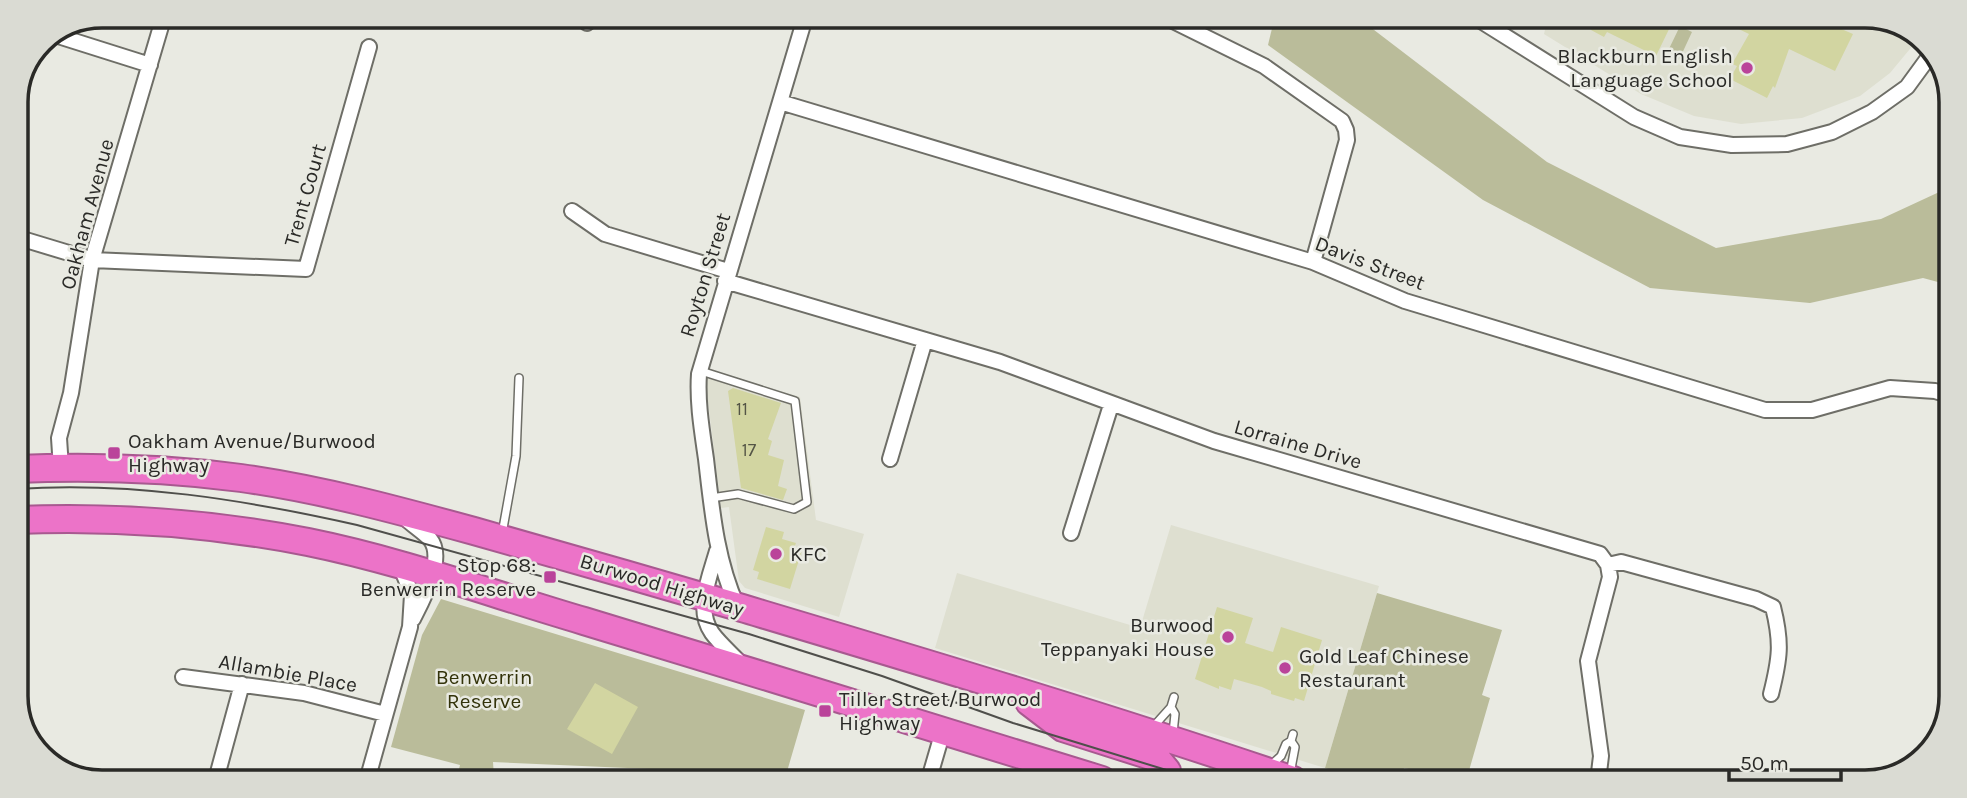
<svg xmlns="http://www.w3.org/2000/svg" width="1967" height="798" viewBox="0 0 1967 798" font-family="Karla,sans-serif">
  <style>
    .built { fill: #dedfd0 }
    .green { fill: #babc9a }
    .building { fill: #d2d5a1 }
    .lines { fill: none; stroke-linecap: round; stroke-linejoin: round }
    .lane-casing { stroke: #6e6e67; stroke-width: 10 }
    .street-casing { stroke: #6e6e67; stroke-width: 18 }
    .highway-casing { stroke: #a85990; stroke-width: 30 }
    .lane { stroke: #fff; stroke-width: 7 }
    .street { stroke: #fff; stroke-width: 14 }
    .highway { stroke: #ec73c8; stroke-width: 26 }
    .tram { stroke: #4f4f4b; stroke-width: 2 }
    .poi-dot { fill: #ba439a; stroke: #e9eae2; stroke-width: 2.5 }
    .labels { text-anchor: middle; stroke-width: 5; stroke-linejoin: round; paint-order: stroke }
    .number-label { font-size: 18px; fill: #545546 }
    .poi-label { font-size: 21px; fill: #2a2a27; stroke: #e9eae2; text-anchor: start }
    .street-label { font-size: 21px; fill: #2a2a27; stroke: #e9eae2 }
    .park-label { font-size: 21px; fill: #33330a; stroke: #e9eae2 }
    .rim { fill: none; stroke: #2a2a27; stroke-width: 3.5 }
  </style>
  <rect width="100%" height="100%" fill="#e9eae2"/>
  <path class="built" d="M1547 21 1897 22 1919 38 1890 73 1860 96 1802 118 1741 124 1694 116 1641 94 1544 34Z
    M708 369 800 397 816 520 864 534 839 617 745 588 739 581 729 507 721 508 706 385Z
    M1171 525 1379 586 1325 768 935 648 957 573 1140 628Z"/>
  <path class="green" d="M1274 20H1361L1547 162 1716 248 1881 219 1950 187 1949 285 1923 278 1810 303 1650 288 1483 200 1268 45Z
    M1680 26 1692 32 1679 60 1667 53Z
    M1377 593 1502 630 1482 695 1490 698 1466 781 1404 768 1400 781 1367 780 1325 768Z
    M441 599 805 710 786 775 493 762 494 777H457L460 765 391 747 422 635Z"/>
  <path class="building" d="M1585 21H1673L1656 56 1607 32 1604 37 1591 30 1593 25Z
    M1724 22H1833L1840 25 1839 28 1853 34 1835 71 1789 49 1775 88 1773 86 1767 98 1730 79 1737 66 1732 64 1749 34Z
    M733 388 781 403 768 439 772 441 768 455 784 460 778 486 787 489 783 500 741 488 728 391Z
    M766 527 784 532 782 539 796 543 794 548 802 550 790 589 757 579 759 572 753 570Z
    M1217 607 1253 618 1245 643 1273 652 1281 627 1322 640 1304 701 1295 698 1294 701 1271 694V691L1262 687 1234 679 1231 690 1219 686V689L1195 679Z
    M595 683 638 707 612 754 567 729Z"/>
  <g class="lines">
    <defs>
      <path id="lane" d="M701 371 795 401 807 502 794 509 738 494 711 498
        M502 534 516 456 519 378
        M1171 707 1175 714 1173 733
        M1153 727 1171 707 1174 697
        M1270 766 1281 756 1286 744 1291 741
        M1290 774 1295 747 1291 741 1293 734"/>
      <path id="street" d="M1171 20 1264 66 1342 121 1346 130 1347 140 1313 262
        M1481 21 1634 117 1680 137 1732 145 1787 144 1832 132 1872 112 1907 87 1934 50
        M587 23 589 17
        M55 35 150 65
        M780 102 1313 262 1405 301 1765 410H1812L1890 388 1935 391 1948 395
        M572 211 605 234 728 271
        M16 237 92 260 306 269 369 47
        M725 281 1000 362 1214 441 1600 554 1608 565 1621 562 1756 599 1773 607C1782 643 1780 658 1771 694
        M890 459 925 340
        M61 468 59 438 71 393 92 260 164 16
        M404 517C412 525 422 531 430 539 446 558 422 601 413 619
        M1071 533 1111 405
        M717 551C710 576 695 609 712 633 720 644 733 655 743 666
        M737 606C716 559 712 510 706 459 702 431 697 402 699 374L805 18
        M183 677 304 693 385 714
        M1944 730 1945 727
        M217 776 242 684
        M368 777 410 627 412 595 400 565
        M929 779 943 731
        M1598 781 1601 756 1588 661 1610 577 1608 565"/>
      <path id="highway" d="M16 469C91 466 166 468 241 478 320 489 397 510 474 531 563 556 653 582 742 608 926 663 1111 718 1293 780
        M16 520C114 516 211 523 308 542 402 561 492 594 584 621 757 673 929 727 1102 780
        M1029 702 1063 728 1151 756 1158 760 1167 771 1164 780"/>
    </defs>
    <use href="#lane" class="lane-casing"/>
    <use href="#street" class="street-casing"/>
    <use href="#highway" class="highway-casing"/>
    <use href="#lane" class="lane"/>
    <use href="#street" class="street"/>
    <use href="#highway" class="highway"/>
    <path class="tram" d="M16 489C130 481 246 500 357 525L749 634 882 676 1013 723 1199 780"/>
  </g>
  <g class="poi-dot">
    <circle cx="1747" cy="68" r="7"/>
    <rect x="107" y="446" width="14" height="14" rx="3.5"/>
    <circle cx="776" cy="554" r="7"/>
    <rect x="543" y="570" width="14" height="14" rx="3.5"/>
    <circle cx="1228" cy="637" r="7"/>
    <circle cx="1285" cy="668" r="7"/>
    <rect x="818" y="704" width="14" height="14" rx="3.5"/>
  </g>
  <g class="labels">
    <g class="number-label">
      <text x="742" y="415">11</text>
      <text x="749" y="456">17</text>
    </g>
    <g class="poi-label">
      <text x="1733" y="63" text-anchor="end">Blackburn English<tspan x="1733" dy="24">Language School</tspan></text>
      <text x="128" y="448">Oakham Avenue/Burwood<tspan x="128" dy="24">Highway</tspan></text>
      <text x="790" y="561">KFC</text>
      <text x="536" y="572" text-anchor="end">Stop 68:<tspan x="536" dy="24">Benwerrin Reserve</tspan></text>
      <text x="1214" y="632" text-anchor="end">Burwood<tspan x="1214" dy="24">Teppanyaki House</tspan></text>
      <text x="1299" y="663">Gold Leaf Chinese<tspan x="1299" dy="24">Restaurant</tspan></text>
      <text x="839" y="706">Tiller Street/Burwood<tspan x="839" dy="24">Highway</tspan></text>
    </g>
    <g class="street-label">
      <text transform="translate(305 195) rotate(-74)" y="7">Trent Court</text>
      <text transform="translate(87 214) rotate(-75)" y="7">Oakham Avenue</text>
      <text transform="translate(1370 263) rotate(21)" y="7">Davis Street</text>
      <text transform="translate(705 275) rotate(-73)" y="7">Royton Street</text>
      <text transform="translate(1298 444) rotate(16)" y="7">Lorraine Drive</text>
      <text transform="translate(662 585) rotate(17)" y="7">Burwood Highway</text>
      <text transform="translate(288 673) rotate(10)" y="7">Allambie Place</text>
    </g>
    <g class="park-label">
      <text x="484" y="684">Benwerrin<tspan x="484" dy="24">Reserve</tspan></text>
    </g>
  </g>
  <path d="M0 0H1967V798H0ZM102 28H1865A74 74 0 0 1 1939 102V696A74 74 0 0 1 1865 770H102A74 74 0 0 1 28 696V102A74 74 0 0 1 102 28Z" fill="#dadbd3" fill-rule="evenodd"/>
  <path class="rim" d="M102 28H1865A74 74 0 0 1 1939 102V696A74 74 0 0 1 1865 770H102A74 74 0 0 1 28 696V102A74 74 0 0 1 102 28Z"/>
  <path d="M1729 770v10h112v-10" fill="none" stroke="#2a2a27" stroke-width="3.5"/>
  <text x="1740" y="770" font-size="21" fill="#2a2a27" stroke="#e9eae2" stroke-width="5" paint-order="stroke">50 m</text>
</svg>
